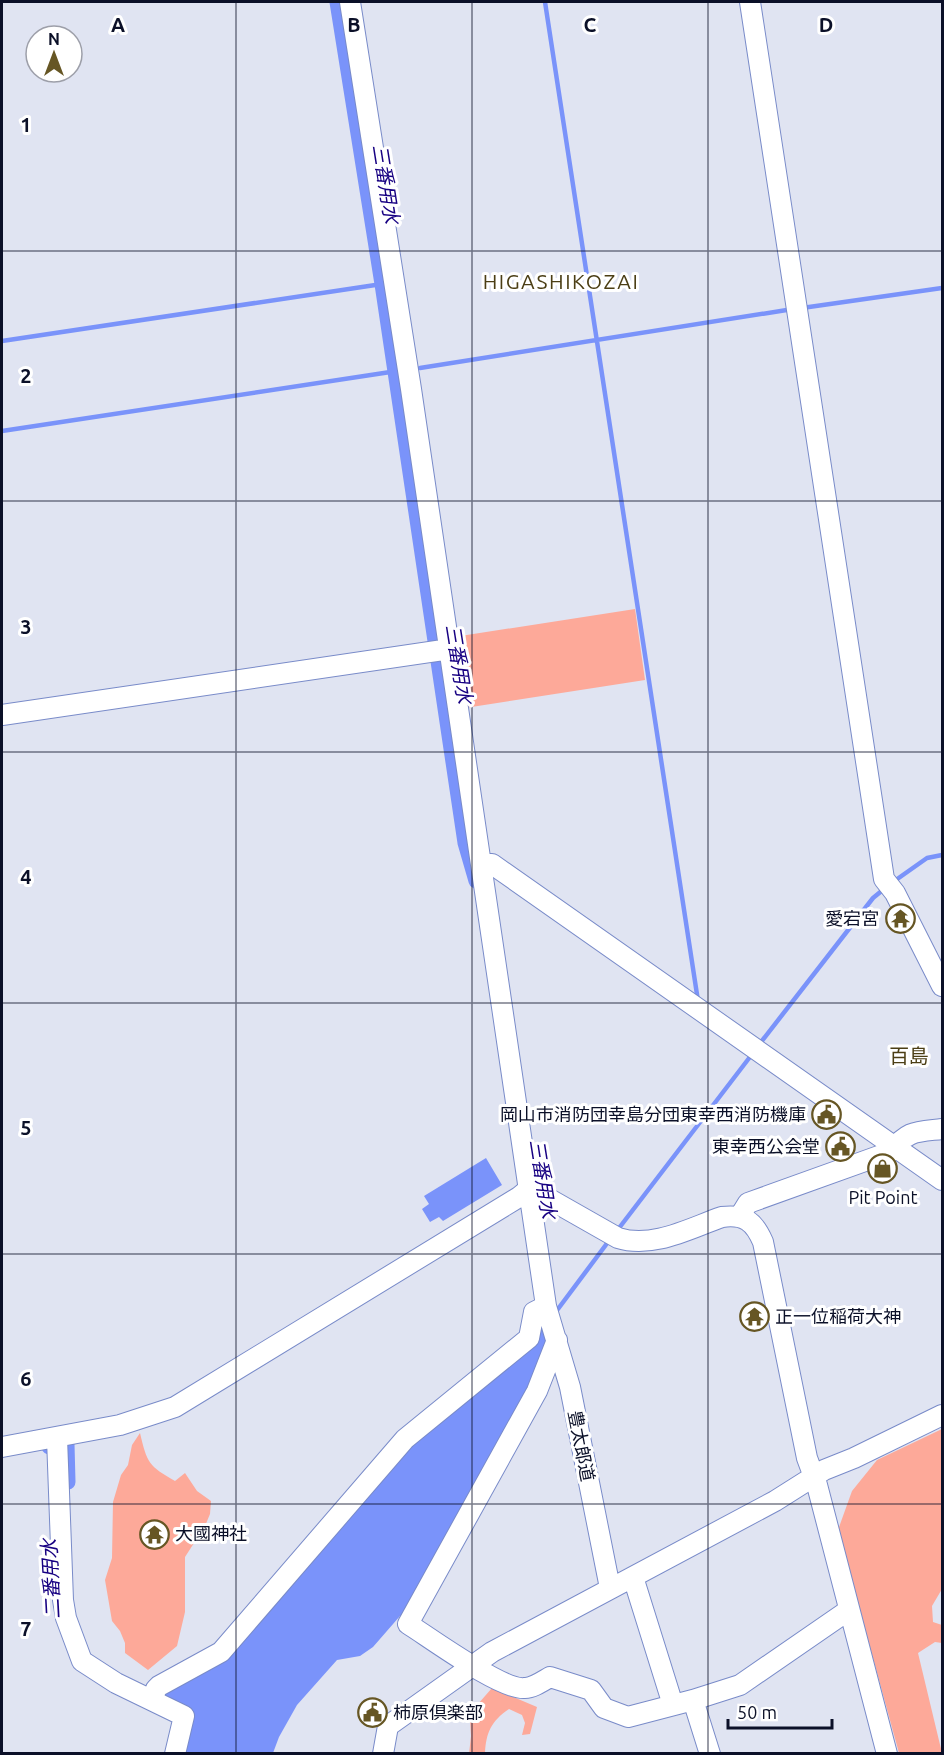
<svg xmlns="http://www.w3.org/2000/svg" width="944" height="1755" viewBox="0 0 944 1755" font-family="Ubuntu,'Noto Sans JP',sans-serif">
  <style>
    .green { fill: #fda999 }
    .water { fill: #7a93fa }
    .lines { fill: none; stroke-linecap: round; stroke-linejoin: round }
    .stream { stroke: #7a93fa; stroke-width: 4.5 }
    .canal { stroke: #7a93fa; stroke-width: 15 }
    .minor-casing { stroke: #798bc9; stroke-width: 22 }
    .minor { stroke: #fff; stroke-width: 20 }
    .grid { fill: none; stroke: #0b1028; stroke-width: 1.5; stroke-opacity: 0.55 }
    .labels { text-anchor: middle; stroke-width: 6; stroke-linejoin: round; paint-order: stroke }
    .poi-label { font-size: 18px; fill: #0b1028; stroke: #fff; text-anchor: end }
    .street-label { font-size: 18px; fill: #0b1028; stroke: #fff }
    .water-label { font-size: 20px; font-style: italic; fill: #170082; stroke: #fff }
    .neighbourhood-label { font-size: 20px; fill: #4b3e15; stroke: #fff }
    .quarter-label { font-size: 21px; letter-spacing: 1.5px; fill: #4b3e15; stroke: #fff }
    .grid-label { font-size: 20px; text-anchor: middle; font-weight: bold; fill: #0b1028; stroke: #fff; stroke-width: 6; stroke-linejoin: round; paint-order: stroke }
  </style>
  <rect width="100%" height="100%" fill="#e0e4f2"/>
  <path class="green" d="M635 609 645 680 465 708 454 637Z
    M942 1429V1589L932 1606 933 1622 942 1625V1643L935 1642 918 1653 942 1753H899L838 1530 852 1491 877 1460Z
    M140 1433C147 1463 149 1466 175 1481L185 1473 197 1491 211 1501 210 1514 205 1526 185 1557V1612L177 1646 148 1670 125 1653V1643L120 1631 112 1621 105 1580 112 1558 113 1502 121 1475 128 1465 132 1445Z
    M492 1688 537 1707 530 1734 522 1735 525 1723 522 1715 509 1709C491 1721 486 1733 485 1753L469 1754 471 1736 470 1719 478 1704Z"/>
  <path class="water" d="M486 1158 502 1185 443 1221 439 1217 430 1222 422 1209 429 1204 424 1196Z
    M539 1317 551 1345 404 1619 400 1616 373 1647 360 1656 337 1660 297 1705 279 1737 273 1753H180L189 1714 162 1699 164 1690 228 1652 407 1447Z"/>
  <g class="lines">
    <path class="stream" d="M545 2 698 1001
      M802 308 942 288
      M2 341 382 284
      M420 368 793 309
      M2 431 397 371
      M893 882 927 858 942 855
      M758 1046 873 898 884 889
      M616 1232 753 1053
      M555 1313 611 1238"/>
    <path class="canal" d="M337 2 382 284 465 843 476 881
      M49 1447 67 1444 68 1482"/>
    <defs>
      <path id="minor" d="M350 2 411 389 546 1306 570 1387 610 1588
        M750 2 884 879 895 893 942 986
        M2 715 450 649
        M482 864H492L942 1180
        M530 1188 618 1238C653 1249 690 1228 722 1217 744 1214 754 1221 763 1242L807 1458 817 1485 887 1754
        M740 1216 748 1203 890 1152C909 1130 915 1132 942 1129
        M557 1340 537 1391 408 1624C429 1637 502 1691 525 1688 533 1688 543 1681 550 1677L591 1690 604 1708 628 1717 693 1700 740 1685 843 1614 849 1611
        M57 1438 63 1600 66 1618 82 1661 116 1683 184 1716 175 1754
        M2 1447 120 1425 175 1407 519 1197 530 1188
        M633 1577 673 1705
        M153 1700 156 1689 159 1686 221 1652 405 1439 529 1338 534 1312 546 1306
        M693 1700 710 1754
        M383 1754 388 1726 492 1652 775 1501 824 1470 854 1458 942 1415"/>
    </defs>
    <use href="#minor" class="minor-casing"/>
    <use href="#minor" class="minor"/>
  </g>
  <path class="grid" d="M236 2V1754M472 2V1754M708 2V1754M2 251H942M2 501H942M2 752H942M2 1003H942M2 1254H942M2 1504H942"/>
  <defs>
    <symbol id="temple-ring" viewBox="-11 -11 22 22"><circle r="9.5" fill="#fff" stroke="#665624" stroke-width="1.5"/><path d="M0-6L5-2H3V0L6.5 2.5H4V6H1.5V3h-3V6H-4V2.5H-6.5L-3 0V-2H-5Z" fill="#665624"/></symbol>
    <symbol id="civic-ring" viewBox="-11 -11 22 22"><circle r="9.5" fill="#fff" stroke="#665624" stroke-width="1.5"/><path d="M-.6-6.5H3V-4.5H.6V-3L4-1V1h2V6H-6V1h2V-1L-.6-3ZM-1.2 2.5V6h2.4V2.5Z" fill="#665624"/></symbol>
    <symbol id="shop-ring" viewBox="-11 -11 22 22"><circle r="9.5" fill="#fff" stroke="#665624" stroke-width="1.5"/><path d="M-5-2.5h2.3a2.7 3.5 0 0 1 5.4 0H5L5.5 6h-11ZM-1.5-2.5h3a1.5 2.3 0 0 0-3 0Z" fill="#665624"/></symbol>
  </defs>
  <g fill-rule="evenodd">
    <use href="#temple-ring" x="884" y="902" width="33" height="33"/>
    <use href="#civic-ring" x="810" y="1098" width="33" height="33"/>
    <use href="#civic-ring" x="824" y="1130" width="33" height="33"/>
    <use href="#shop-ring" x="866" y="1152" width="33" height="33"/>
    <use href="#temple-ring" x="738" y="1300" width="33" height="33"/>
    <use href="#temple-ring" x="138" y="1518" width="33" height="33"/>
    <use href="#civic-ring" x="356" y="1696" width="33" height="33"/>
  </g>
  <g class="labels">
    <g class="poi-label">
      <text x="879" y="925">愛宕宮</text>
      <text x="806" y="1121">岡山市消防団幸島分団東幸西消防機庫</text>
      <text x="820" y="1153">東幸西公会堂</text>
      <text x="883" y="1204" text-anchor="middle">Pit Point</text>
      <text x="775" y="1323" text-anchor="start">正一位稲荷大神</text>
      <text x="175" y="1540" text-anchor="start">大國神社</text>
      <text x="393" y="1719" text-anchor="start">柿原倶楽部</text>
    </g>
    <g class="street-label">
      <text transform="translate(581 1446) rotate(79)" y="6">豊太郎道</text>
    </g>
    <g class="water-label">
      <text transform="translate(386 184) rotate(81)" y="7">三番用水</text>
      <text transform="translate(459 664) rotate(81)" y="7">三番用水</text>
      <text transform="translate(543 1179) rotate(81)" y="7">三番用水</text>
      <text transform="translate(51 1579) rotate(-93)" y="7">二番用水</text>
    </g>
    <g class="neighbourhood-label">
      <text x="909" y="1063">百島</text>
    </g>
    <g class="quarter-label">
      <text x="561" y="289">HIGASHIKOZAI</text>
    </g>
  </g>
  <g class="grid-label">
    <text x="118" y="32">A</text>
    <text x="354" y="32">B</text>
    <text x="590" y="32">C</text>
    <text x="826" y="32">D</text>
    <text x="26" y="132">1</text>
    <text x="26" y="383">2</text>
    <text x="26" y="634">3</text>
    <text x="26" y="884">4</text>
    <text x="26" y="1135">5</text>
    <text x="26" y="1386">6</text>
    <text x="26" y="1636">7</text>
  </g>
  <rect width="944" height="1755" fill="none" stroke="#0b1028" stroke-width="6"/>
  <g transform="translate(54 54)"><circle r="28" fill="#ffffff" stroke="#9d9fa9" stroke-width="1.5"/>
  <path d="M0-4.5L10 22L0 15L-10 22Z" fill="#665624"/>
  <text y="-9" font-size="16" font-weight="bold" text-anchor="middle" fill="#0b1028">N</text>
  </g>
  <path d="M728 1719v9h104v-9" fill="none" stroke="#0b1028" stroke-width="3"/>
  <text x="737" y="1719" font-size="18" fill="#0b1028" stroke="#ffffff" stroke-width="4.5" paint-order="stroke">50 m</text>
</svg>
